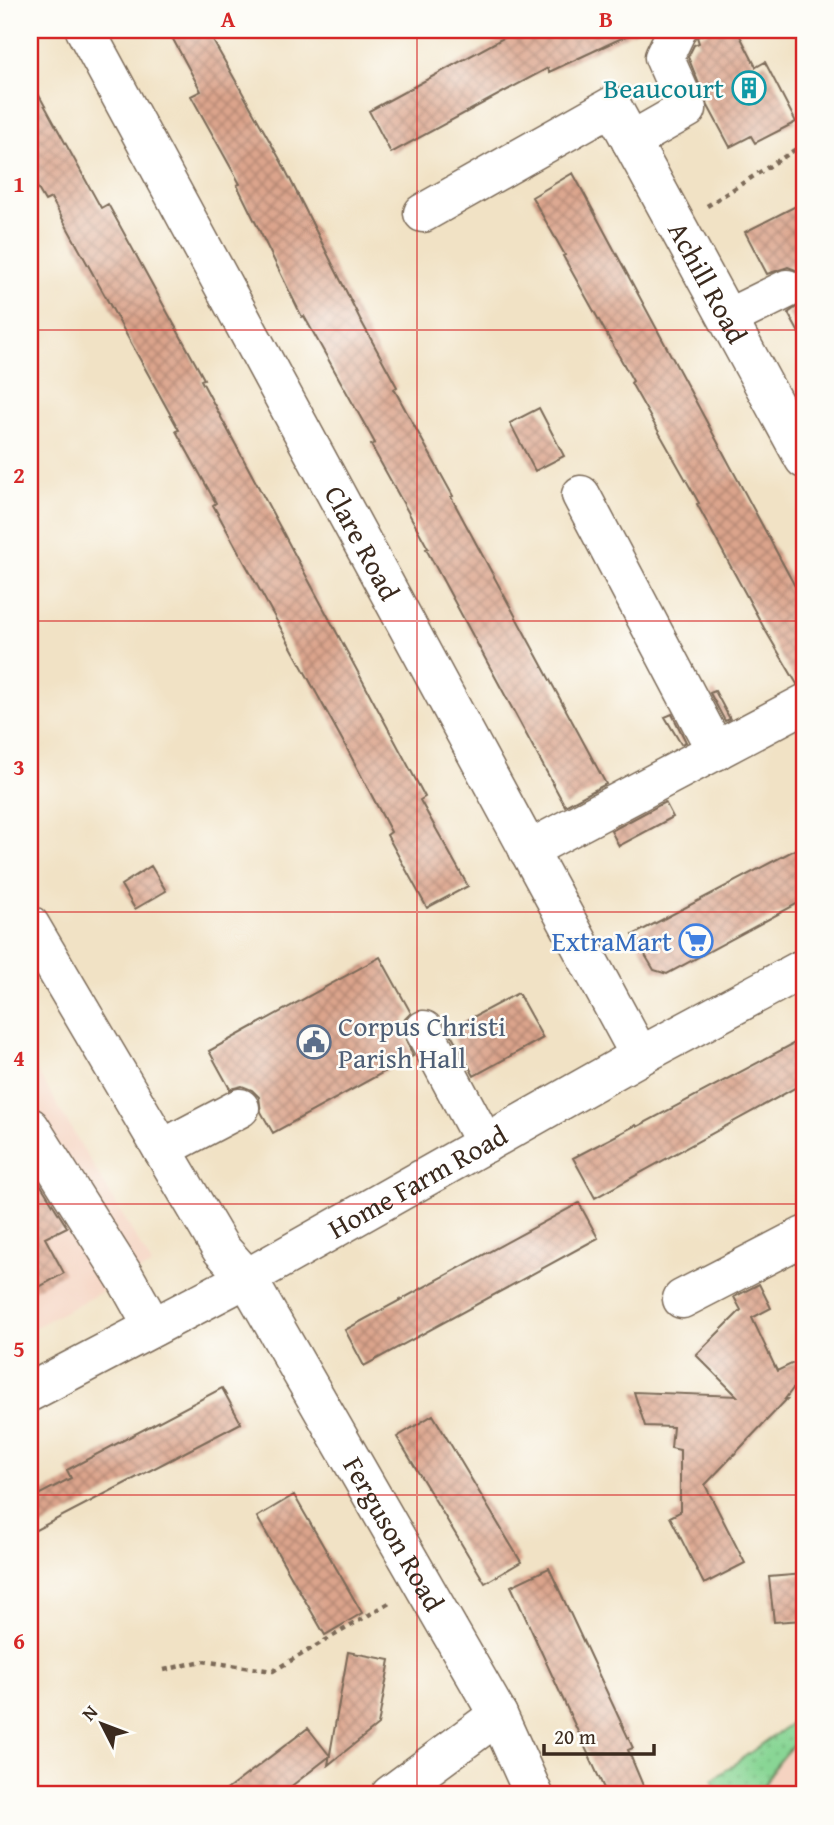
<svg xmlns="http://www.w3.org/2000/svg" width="834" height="1825" viewBox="0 0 834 1825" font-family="'Gentium Book Plus',serif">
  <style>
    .built { fill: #f5d3c1 }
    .grass { fill: url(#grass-dots); stroke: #62805a; stroke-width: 2 }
    .building { fill: url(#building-cross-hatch) }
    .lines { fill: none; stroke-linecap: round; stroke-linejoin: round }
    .minor-casing { stroke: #7b6a58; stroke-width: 41 }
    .path { stroke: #7b6a58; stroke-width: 4.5; stroke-dasharray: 5 5; stroke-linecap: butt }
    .minor { stroke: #fff; stroke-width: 38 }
    .grid { fill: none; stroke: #d62828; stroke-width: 2; stroke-opacity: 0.55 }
    .labels { text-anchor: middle; stroke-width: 5; stroke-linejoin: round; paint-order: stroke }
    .culture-label { font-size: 28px; fill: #0d838f; stroke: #fdfcf7; text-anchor: end }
    .street-label { font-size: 28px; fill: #3b2a1e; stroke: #fdfcf7 }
    .shop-label { font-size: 28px; fill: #366cbe; stroke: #fdfcf7; text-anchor: end }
    .service-label { font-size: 28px; fill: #4e5e75; stroke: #fdfcf7; text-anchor: start }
    .neatline { fill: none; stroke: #d62828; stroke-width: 2.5 }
    .grid-label { font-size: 23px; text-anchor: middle; font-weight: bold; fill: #d62828 }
  </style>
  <defs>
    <pattern id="grass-dots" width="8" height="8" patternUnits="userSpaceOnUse" patternTransform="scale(1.75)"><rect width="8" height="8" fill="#89d695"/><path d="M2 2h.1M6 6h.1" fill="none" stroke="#77b880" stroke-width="1.8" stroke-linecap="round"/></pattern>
    <pattern id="building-cross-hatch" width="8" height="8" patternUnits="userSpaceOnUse" patternTransform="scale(1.75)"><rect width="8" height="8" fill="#dba48c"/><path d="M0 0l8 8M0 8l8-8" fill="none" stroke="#b38672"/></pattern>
  </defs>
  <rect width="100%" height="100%" fill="#fdfcf7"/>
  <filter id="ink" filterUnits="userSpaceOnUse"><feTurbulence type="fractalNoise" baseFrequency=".0143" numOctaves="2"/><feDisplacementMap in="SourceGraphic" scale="14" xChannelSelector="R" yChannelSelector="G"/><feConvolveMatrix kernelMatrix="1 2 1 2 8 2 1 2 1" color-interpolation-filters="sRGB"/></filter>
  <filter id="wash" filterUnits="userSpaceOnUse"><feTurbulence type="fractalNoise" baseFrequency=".00686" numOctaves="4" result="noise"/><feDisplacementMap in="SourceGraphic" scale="28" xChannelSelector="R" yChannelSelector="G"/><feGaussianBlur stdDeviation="1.57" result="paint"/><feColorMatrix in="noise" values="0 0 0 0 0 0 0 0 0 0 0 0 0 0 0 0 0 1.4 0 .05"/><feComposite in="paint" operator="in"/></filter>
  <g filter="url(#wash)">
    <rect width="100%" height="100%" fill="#f1e2c5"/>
    <path class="built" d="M30 1059 152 1265 30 1330Z
      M804 1714V1795H720L712 1780Z"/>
    <path class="grass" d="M804 1714V1736C784 1752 769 1771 761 1795H720L712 1780Z"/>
    <g id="blocks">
      <path class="building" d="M168 30H207L282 163 360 319 397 387 394 389 453 496 451 497 606 784 565 806 426 549 428 548 371 445 375 443 304 316 302 317 237 185 240 184 191 96 201 91Z
        M518 30H639L549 72 548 68 391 153 369 111Z
        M712 30H737L756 67 765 62 796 122 755 143 751 136 730 147 708 106 688 57 694 45 699 43 697 37Z
        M30 79 101 208 108 204 204 379 201 380 425 797 420 800 468 886 427 908 387 835 391 832 345 745 213 505 216 503 176 431 179 430 51 198 45 201 30 175Z
        M573 173 804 603V682L797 684 764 628 697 504 699 503 631 383 633 381 563 256 565 255 532 197Z
        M804 202V276L799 271 788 267 767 274 745 232Z
        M804 302V342L788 313Z
        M539 408 564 456 535 471 510 423Z
        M715 691 730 719 725 721 710 693Z
        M672 714 686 742 681 744 665 717Z
        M665 802 673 817 619 846 611 831Z
        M804 845V900L667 974 654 970 633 935Z
        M151 866 166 891 135 909 121 885Z
        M380 957 411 1013 405 1019 402 1030 413 1056 273 1133 261 1112 259 1097 252 1090 242 1086 230 1089 209 1051Z
        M518 993 543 1038 474 1076 449 1030Z
        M804 1038V1083L595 1198 573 1158 636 1125 637 1127Z
        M30 1168 67 1227 45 1238 64 1273 30 1292Z
        M579 1203 598 1238 364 1366 345 1330Z
        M759 1284 771 1308 752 1318 777 1371 804 1358V1374L785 1399H787L705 1485 745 1563 704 1584 670 1517 680 1512V1450L671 1448 673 1427 645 1426 634 1392 737 1396 696 1355 741 1310 734 1297Z
        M222 1388 241 1423 30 1533V1499L71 1478 67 1470Z
        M433 1415 521 1562 485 1583 397 1437Z
        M294 1495 362 1613 325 1635 257 1517Z
        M549 1568 633 1748 628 1750 647 1795H607L511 1586Z
        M804 1574V1620L774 1622 769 1577Z
        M348 1652 390 1660 378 1725 328 1765Z
        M308 1728 330 1756 280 1795H220Z"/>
    </g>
  </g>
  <g filter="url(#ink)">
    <use href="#blocks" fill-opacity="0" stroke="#7b6a58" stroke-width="2"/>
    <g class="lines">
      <defs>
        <g id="minor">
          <path id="s1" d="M85 30 640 1056"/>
          <path d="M631 141 687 109 664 57 677 30"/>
          <path id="s2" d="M423 213 612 106 804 459"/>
          <path d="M728 318 787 289"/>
          <path d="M581 495 716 751"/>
          <path d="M528 850 804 704"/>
          <path id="s3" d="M30 925 221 1249 247 1278 498 1715 534 1795"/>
          <path d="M424 1030 485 1144"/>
          <path d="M30 1127 126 1279 153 1327"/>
          <path d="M162 1149 240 1108"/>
          <path d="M682 1299 804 1236"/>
          <path id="s4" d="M30 1392 247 1278 640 1056 804 968"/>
          <path d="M390 1795 498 1715"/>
        </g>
      </defs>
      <use href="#minor" class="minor-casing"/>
      <path class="path" d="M707 206 804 144
        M164 1670 202 1661 273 1671 391 1602"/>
      <use href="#minor" class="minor"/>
    </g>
  </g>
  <path class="grid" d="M417 30V1795M30 330H804M30 621H804M30 912H804M30 1204H804M30 1495H804"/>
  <defs>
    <symbol id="building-ring" viewBox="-11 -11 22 22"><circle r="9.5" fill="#fdfcf7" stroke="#0f9aa8" stroke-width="1.5"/><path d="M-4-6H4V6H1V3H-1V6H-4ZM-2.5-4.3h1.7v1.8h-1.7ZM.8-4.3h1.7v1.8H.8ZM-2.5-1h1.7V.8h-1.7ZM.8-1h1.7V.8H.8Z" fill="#0f9aa8"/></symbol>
    <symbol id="supermarket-ring" viewBox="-11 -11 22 22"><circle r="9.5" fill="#fdfcf7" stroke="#3f7fe0" stroke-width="1.5"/><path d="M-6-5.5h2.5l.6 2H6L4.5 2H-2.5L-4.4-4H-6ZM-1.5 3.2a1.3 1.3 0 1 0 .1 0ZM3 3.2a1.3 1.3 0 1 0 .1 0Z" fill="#3f7fe0"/></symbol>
    <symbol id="civic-ring" viewBox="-11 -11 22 22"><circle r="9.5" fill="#fdfcf7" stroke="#5c6f8a" stroke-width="1.5"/><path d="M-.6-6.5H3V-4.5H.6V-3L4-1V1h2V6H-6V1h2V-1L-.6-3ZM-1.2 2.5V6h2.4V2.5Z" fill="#5c6f8a"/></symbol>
  </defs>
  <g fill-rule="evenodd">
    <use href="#building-ring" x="730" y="69" width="38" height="38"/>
    <use href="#supermarket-ring" x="677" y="922" width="38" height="38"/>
    <use href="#civic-ring" x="295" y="1023" width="38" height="38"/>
  </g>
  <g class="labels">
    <g class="culture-label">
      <text x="724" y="98">Beaucourt</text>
    </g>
    <g class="street-label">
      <text dy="10" stroke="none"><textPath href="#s2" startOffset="418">Achill Road</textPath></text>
      <text dy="10" stroke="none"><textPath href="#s1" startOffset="583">Clare Road</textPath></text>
      <text dy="10" stroke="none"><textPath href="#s4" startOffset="441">Home Farm Road</textPath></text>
      <text dy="10" stroke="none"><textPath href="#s3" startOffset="710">Ferguson Road</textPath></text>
    </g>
    <g class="shop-label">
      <text x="672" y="951">ExtraMart</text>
    </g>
    <g class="service-label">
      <text x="338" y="1036">Corpus Christi<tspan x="338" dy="32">Parish Hall</tspan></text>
    </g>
  </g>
  <rect width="834" height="1825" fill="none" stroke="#fdfcf7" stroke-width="77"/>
  <g transform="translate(102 1724) rotate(312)" stroke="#fdfcf7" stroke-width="5" paint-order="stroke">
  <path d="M0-5L12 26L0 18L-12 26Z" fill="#3b2a1e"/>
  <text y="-10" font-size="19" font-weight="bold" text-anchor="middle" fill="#3b2a1e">N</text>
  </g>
  <path d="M544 1744v10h110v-10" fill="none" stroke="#3b2a1e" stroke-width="3.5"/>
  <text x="554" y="1744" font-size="21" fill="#3b2a1e" stroke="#fdfcf7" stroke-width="5" paint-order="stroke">20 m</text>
  <rect x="38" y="38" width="758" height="1748" class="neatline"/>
  <g class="grid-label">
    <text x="228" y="27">A</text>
    <text x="606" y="27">B</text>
    <text x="19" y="192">1</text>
    <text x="19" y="483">2</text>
    <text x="19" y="775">3</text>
    <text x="19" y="1066">4</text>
    <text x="19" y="1357">5</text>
    <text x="19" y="1649">6</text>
  </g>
</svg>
